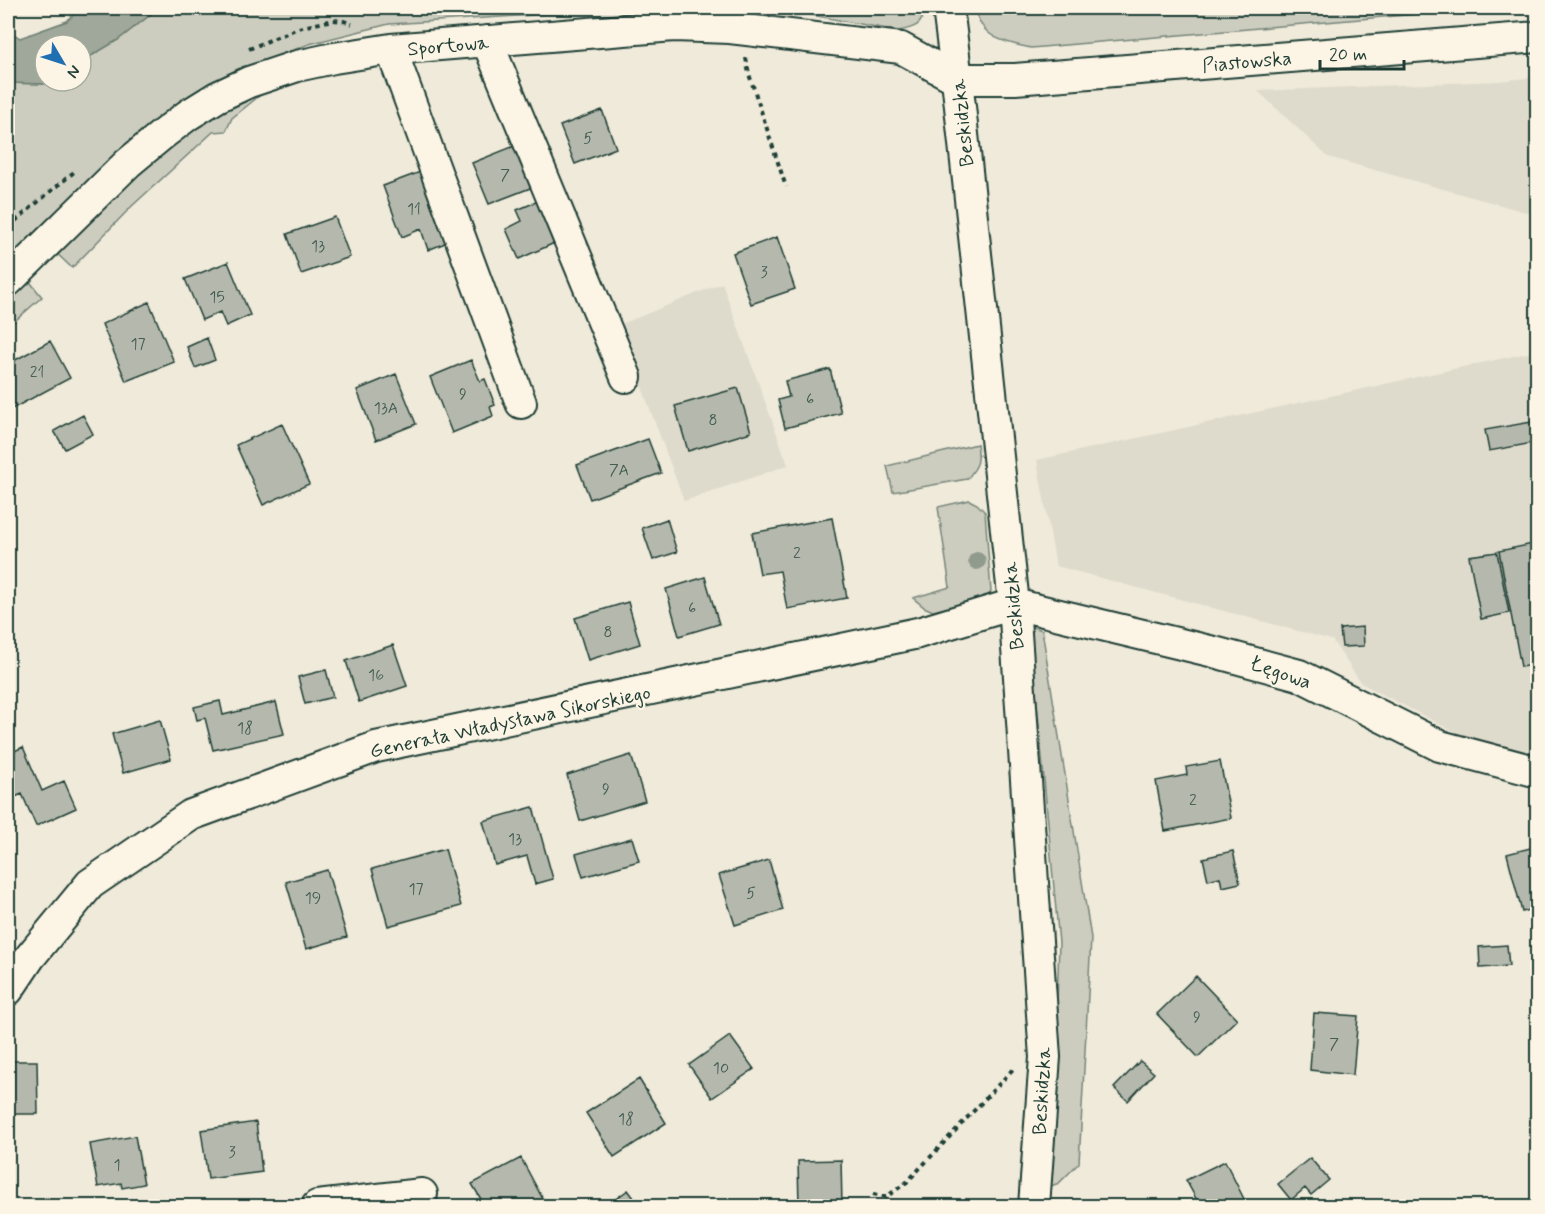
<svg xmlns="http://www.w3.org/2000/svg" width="1545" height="1214" viewBox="0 0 1545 1214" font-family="Mynerve,sans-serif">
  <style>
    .built { fill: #dedbcc }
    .green { fill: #cccdbf; stroke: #76857a; stroke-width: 1.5 }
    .water { fill: #9fa89a; stroke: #6c7d71; stroke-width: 1.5 }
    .building { fill: #b5b9ad; stroke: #1f3d34; stroke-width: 1.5 }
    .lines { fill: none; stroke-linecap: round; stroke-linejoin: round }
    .minor-casing { stroke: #1f3d34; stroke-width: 34 }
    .path { stroke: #1f3d34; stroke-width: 4; stroke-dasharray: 4.5 4.5; stroke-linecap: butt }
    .minor { stroke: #fcf5e5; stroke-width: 30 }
    .tree { fill: #909b8e }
    .labels { text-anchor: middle; stroke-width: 4.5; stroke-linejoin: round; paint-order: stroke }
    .number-label { font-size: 16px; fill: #445c52 }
    .street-label { font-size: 20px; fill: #1f3d34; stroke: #fcf5e5 }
  </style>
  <rect width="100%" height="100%" fill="#efeada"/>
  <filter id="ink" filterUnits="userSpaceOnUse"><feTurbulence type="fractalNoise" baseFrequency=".0167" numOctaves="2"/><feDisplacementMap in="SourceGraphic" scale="12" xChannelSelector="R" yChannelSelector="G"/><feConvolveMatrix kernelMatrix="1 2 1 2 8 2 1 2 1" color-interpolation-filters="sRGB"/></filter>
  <g filter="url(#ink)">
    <path class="built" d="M1537 77V215L1328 157 1258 91 1499 81Z
      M722 283 788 465 684 501 636 371 617 326Z
      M1537 351V767L1515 759 1447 728 1361 683 1332 640 1056 566 1037 460Z"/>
    <path class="green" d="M159 8H712L600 11 389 24 309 44 243 70 8 263V83L44 84 49 81H81V62L118 40Z
      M774 8H924C924 26 913 28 898 31Z
      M976 8H1486L1031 48C1006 43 979 38 976 8Z
      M274 84 232 118 226 131 213 132 132 206 72 268 50 247 165 140Z
      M23 273 42 297 8 327V289Z
      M977 444C980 462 978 466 967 479L893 492 887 466Z
      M969 500 977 504 985 512 991 592 986 598 933 611 924 607 913 598 950 587 938 507Z
      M1030 626 1042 630 1091 938 1079 1163 1059 1183 1051 1186 1059 943Z"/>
    <path class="water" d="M80 8H159L118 40 81 62V45H45V81H49L44 84 8 83V30L20 38 67 21Z"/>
    <path class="building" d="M602 110 616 148 575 164 560 126Z
      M522 143 538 185 489 204 472 163Z
      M423 171 450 241 428 250 421 229 402 237 383 186Z
      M543 199 561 240 519 259 506 229 522 221 517 210Z
      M335 217 350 257 301 274 287 234Z
      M777 237 795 289 751 304 733 253Z
      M228 262 250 315 226 326 220 312 202 320 185 279Z
      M149 302 174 362 126 381 102 324Z
      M207 338 215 360 195 368 187 347Z
      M50 341 70 378 8 411V364Z
      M471 360 480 381 485 379 495 405 490 407 493 416 452 433 430 377Z
      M830 369 841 413 785 428 778 400 789 397 785 381Z
      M396 374 416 424 376 440 357 390Z
      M738 388 751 432 688 451 675 406Z
      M83 415 93 434 65 449 54 431Z
      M1538 421V442L1489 451 1485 430Z
      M282 424 309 484 263 505 236 445Z
      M648 439 661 473 590 499 577 465Z
      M832 518 847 598 787 609 780 571 760 574 752 533Z
      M667 519 677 552 653 560 642 528Z
      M1538 543V664L1521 667 1499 551Z
      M1497 552 1509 613 1481 619 1469 556Z
      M705 577 719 624 679 636 666 589Z
      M628 602 640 644 588 660 575 618Z
      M1363 627 1364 646 1342 647 1340 629Z
      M393 645 407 686 359 702 346 661Z
      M326 670 333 697 305 704 298 677Z
      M220 701 223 715 276 702 284 734 213 750 205 718 197 720 194 707Z
      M160 720 171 759 123 773 112 734Z
      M23 747 42 791 64 781 76 808 36 826 22 794 8 800V754Z
      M631 755 645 801 580 821 567 775Z
      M1220 761 1231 818 1165 831 1156 781 1187 775 1186 767Z
      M533 807 553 879 535 884 527 856 495 865 483 821Z
      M632 838 639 861 583 877 576 854Z
      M1538 846V908L1522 912 1507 854Z
      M445 849 461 906 388 926 372 869Z
      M1233 851 1240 883 1222 887 1220 877 1208 880 1203 858Z
      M769 860 783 910 735 925 719 875Z
      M327 870 347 937 306 949 286 882Z
      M1507 945 1509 966 1480 968 1479 947Z
      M1196 976 1237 1019 1198 1057 1157 1014Z
      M1314 1013 1358 1016 1353 1075 1310 1070Z
      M730 1036 754 1069 712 1098 689 1065Z
      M8 1061H37L38 1114H8Z
      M1140 1061 1154 1073 1128 1101 1114 1088Z
      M639 1079 666 1123 614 1157 586 1113Z
      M256 1122 262 1172 208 1179 201 1130Z
      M135 1136 144 1184 122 1188 121 1183 98 1187 90 1144Z
      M521 1158 546 1205 543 1206H485L472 1184Z
      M1310 1158 1329 1180 1311 1195 1305 1188 1291 1200 1278 1184Z
      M841 1160 842 1206H799L798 1161Z
      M1225 1161 1246 1203 1238 1206H1200L1186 1180Z
      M628 1190 640 1206H606Z"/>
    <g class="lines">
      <defs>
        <path id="minor" d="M948 8 957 79 1014 604 1038 956 1045 1057 1034 1206
          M487 41 626 377
          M391 49 521 403
          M8 281 128 163 163 134 188 115 217 97 249 82 297 66 334 58 391 49 674 26 730 28 901 48 957 79H1015L1538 37
          M8 990 30 957 90 884 191 815 376 747 918 633 1014 604 1214 652 1299 675 1440 746 1538 772
          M317 1206 422 1194"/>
      </defs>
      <use href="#minor" class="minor-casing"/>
      <path class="path" d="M249 49 298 28 333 20 344 21 352 24
        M746 58 749 74 786 187
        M8 227 74 172
        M873 1194 886 1197 907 1182 1014 1068"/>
      <use href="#minor" class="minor"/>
    </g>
    <circle class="tree" cx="977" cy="561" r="9"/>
  </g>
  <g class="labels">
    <g class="number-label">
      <text x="588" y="143">5</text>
      <text x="505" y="180">7</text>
      <text x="414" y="214">11</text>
      <text x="318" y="251">13</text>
      <text x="764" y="277">3</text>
      <text x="217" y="302">15</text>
      <text x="138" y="349">17</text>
      <text x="37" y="377">21</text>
      <text x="463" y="399">9</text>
      <text x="810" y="404">6</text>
      <text x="386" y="413">13A</text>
      <text x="713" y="425">8</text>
      <text x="619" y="475">7A</text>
      <text x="797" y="558">2</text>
      <text x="692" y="613">6</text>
      <text x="608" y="637">8</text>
      <text x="376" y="680">16</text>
      <text x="245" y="733">18</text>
      <text x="606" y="794">9</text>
      <text x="1193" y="805">2</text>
      <text x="515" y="844">13</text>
      <text x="416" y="894">17</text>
      <text x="751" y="898">5</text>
      <text x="313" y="903">19</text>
      <text x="1197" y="1022">9</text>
      <text x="1334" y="1049">7</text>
      <text x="721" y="1073">10</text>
      <text x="626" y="1124">18</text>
      <text x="232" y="1157">3</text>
      <text x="117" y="1170">1</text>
    </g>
    <g class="street-label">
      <text transform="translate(448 45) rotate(-5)" y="7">Sportowa</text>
      <text transform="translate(1247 61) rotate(-5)" y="7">Piastowska</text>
      <text transform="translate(962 123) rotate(-96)" y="7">Beskidzka</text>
      <text transform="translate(1013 606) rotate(-95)" y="7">Beskidzka</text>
      <text transform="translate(1281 672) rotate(19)" y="7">Łęgowa</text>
      <text transform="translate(510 721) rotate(-12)" y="7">Generała Władysława Sikorskiego</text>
      <text transform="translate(1041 1091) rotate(-87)" y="7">Beskidzka</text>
    </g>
  </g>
  <rect width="1545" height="1214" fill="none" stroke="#fcf5e5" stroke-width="30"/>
  <rect x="15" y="15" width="1515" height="1184" fill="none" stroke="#1f3d34" stroke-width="2" filter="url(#ink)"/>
  <g transform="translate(63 63) rotate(129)"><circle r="28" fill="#fcf5e5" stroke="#a4ab9e" stroke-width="1.5"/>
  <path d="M0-4.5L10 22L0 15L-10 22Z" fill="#1f6fb2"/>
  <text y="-9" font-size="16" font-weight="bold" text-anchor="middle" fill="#1f3d34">N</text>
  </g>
  <path d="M1320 60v9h84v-9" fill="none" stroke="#1f3d34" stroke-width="3"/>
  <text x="1329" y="60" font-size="18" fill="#1f3d34" stroke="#fcf5e5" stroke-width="4.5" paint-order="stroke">20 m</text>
</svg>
